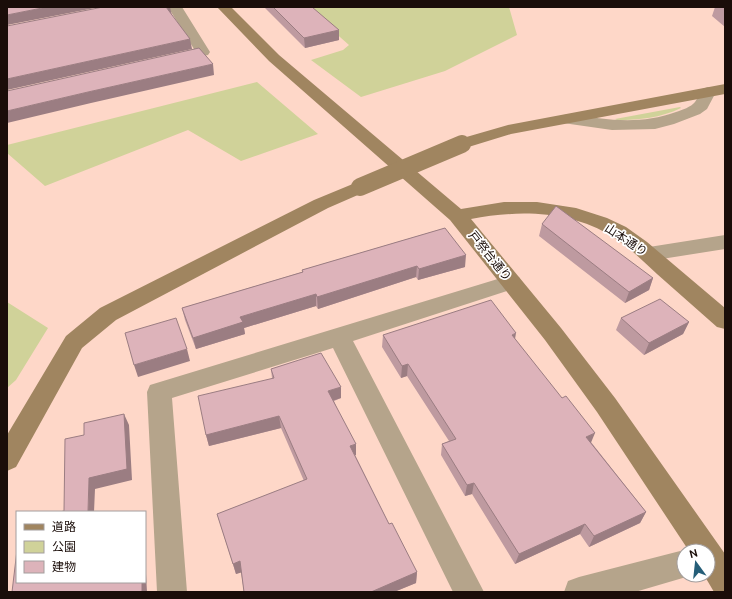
<svg xmlns="http://www.w3.org/2000/svg" width="732" height="599" viewBox="0 0 732 599" font-family="Ubuntu,'Noto Sans JP',sans-serif">
  <style>
    .green { fill: #d0d299 }
    .lines { fill: none; stroke-linecap: round; stroke-linejoin: round }
    .street { fill: #b5a48b; fill-rule: evenodd }
    .secondary { fill: #a08560; fill-rule: evenodd }
    .secondary-bridge { stroke: #a08560; stroke-width: 18 }
    .wall { fill: #be9aa0 }
    .shaded-wall { fill: #9b7d82 }
    .building { fill: #ddb3ba; stroke: #9b7d82 }
    .labels { text-anchor: middle; stroke-width: 3.5; stroke-linejoin: round; paint-order: stroke }
    .street-label { font-size: 12px; fill: #1a0d09; stroke: #fff }
  </style>
  <rect width="100%" height="100%" fill="#fed7c8"/>
  <path class="green" d="M306 7H509L517 35 445 71 361 97 311 60 343 50 349 45Z
    M257 82 318 134 241 161 188 130 45 186 7 153V145Z
    M680 107 681 108C660 118 640 120 617 120L615 119Z
    M7 302 48 328 16 380 7 388Z"/>
  <g class="lines">
    <path class="street" d="M168 7H182L210 52 208 55 174 62 169 61 167 58 169 55 194 49Z
      M708 87 714 89 716 92 707 109 700 114 674 124 655 129 612 130 570 124 564 123 562 119 564 115 570 114C606 120 641 125 676 112 682 110 691 107 695 102 698 98 700 93 702 89Z
      M725 235V249L649 261 642 259 639 254 642 249 649 247Z
      M511 275 519 277 522 282 519 287 353 341 484 592H453L333 348 172 398 187 592H157L147 392 150 385Z
      M684 550 688 551H684V575H693L635 592H564L568 581 579 577Z"/>
    <path class="secondary" d="M217 7H231L279 55 461 209 504 202H537L576 208 607 218 626 227 647 242 725 308V329L717 327C697 309 677 292 657 274 643 261 629 247 613 237 570 210 518 210 471 219L561 328 615 398 718 544 725 554V592H714L704 575H708V551H689L597 412 545 340 450 220 269 61Z
      M725 84V94L511 134 462 149 456 148 453 144 456 140 508 125Z
      M360 181 367 183 369 187 367 191 328 208 116 320 82 348 16 467 7 471V435L66 336 100 308 314 200Z"/>
    <path class="secondary-bridge" d="M360 187 462 144"/>
  </g>
  <path class="wall" d="M264 7H312L339 40 305 48Z
    M715 7H725V27L712 16Z
    M542 224 653 278 649 290 625 303 539 236Z
    M445 228 465 267 418 280 416 277 318 309 316 306 244 328 245 334 196 349 185 320 182 308 302 272V270Z
    M621 318 689 322 683 334 644 355 616 330Z
    M383 335 515 339 591 442 646 512 640 523 589 547 580 534 515 564 472 494 465 496 441 455 442 444 449 441 407 376 401 378 382 347Z
    M271 369 341 398 334 401 356 455H355L389 524 417 572 416 583 394 592H244L241 572 236 574 217 514 304 481 281 428 209 446 206 435 272 378Z"/>
  <path class="shaded-wall" d="M47 7H100L7 25V15Z
    M166 7H170L172 16Z
    M339 30V40L305 48 304 38Z
    M190 39 192 49 7 90V79Z
    M213 64 214 75 91 103 7 123V111L88 92Z
    M466 255 465 267 418 280 419 269Z
    M417 266 416 277 318 309 317 297Z
    M653 278 649 290 625 303 629 292Z
    M316 294V306L244 328 245 334 196 349 193 338 240 317Z
    M689 322 683 334 644 355 649 343Z
    M516 333 514 345 512 335Z
    M187 349 190 361 138 377 134 365Z
    M408 364 407 376 401 378 402 366Z
    M341 387V398L329 402 328 391Z
    M124 414 129 425 132 480 95 489 94 512H88L89 478Z
    M279 416 281 428 209 446 206 435Z
    M595 433 590 445 586 437Z
    M356 444V455L350 457V446Z
    M474 483 472 494 465 496 467 485Z
    M646 512 640 523 589 547 594 536Z
    M585 524 580 534 515 564 519 554Z
    M240 561 243 572 236 574 233 564Z
    M145 572 146 574 147 592H142V582H145Z
    M417 572 416 583 394 592H371Z"/>
  <path class="building" d="M7 7H47L7 15Z
    M103 7H167H166L190 39 7 79V26Z
    M273 7H312L339 30 304 38Z
    M199 48 213 64 88 92 7 111V91Z
    M556 206 653 278 629 292 542 224Z
    M445 228 466 255 419 269 417 266 317 297 316 294 240 317 243 322 193 338 182 308 303 272 302 270Z
    M660 299 689 322 649 343 621 318Z
    M491 300 516 333 512 335 562 398 566 396 595 433 586 437 646 512 594 536 585 524 519 554 474 483 467 485 442 444 456 439 408 364 402 366 383 335Z
    M176 318 187 349 134 365 125 333Z
    M321 353 341 387 328 391 356 444 350 446 389 524 392 523 417 572 371 592H244L240 561 233 564 217 514 307 479 279 416 206 435 198 396 274 378 271 369Z
    M124 414 127 469 89 478 88 512H59L64 511 65 439 84 435V423Z
    M17 550V582H142V592H12Z"/>
  <g class="labels">
    <g class="street-label">
      <text transform="translate(626 240) rotate(33)" y="4">山本通り</text>
      <text transform="translate(490 256) rotate(51)" y="4">戸祭台通り</text>
    </g>
  </g>
  <rect width="732" height="599" fill="none" stroke="#1a0d09" stroke-width="16"/>
  <rect x="16" y="511" width="130" height="72" fill="#ffffff" stroke="#a39e9d"/>
  <rect x="24" y="524" width="20" height="6" fill="#a08560" stroke="#a39e9d"/>
  <text x="52" y="531" font-size="12" fill="#1a0d09">道路</text>
  <rect x="24" y="541" width="20" height="12" fill="#d0d299" stroke="#a39e9d"/>
  <text x="52" y="551" font-size="12" fill="#1a0d09">公園</text>
  <rect x="24" y="561" width="20" height="12" fill="#ddb3ba" stroke="#a39e9d"/>
  <text x="52" y="571" font-size="12" fill="#1a0d09">建物</text>
  <g transform="translate(696 563) rotate(345)"><circle r="19" fill="#ffffff" stroke="#a39e9d"/>
  <path d="M0-3L7 15L0 10L-7 15Z" fill="#255e78"/>
  <text y="-6" font-size="11" font-weight="bold" text-anchor="middle" fill="#1a0d09">N</text>
  </g>
</svg>
